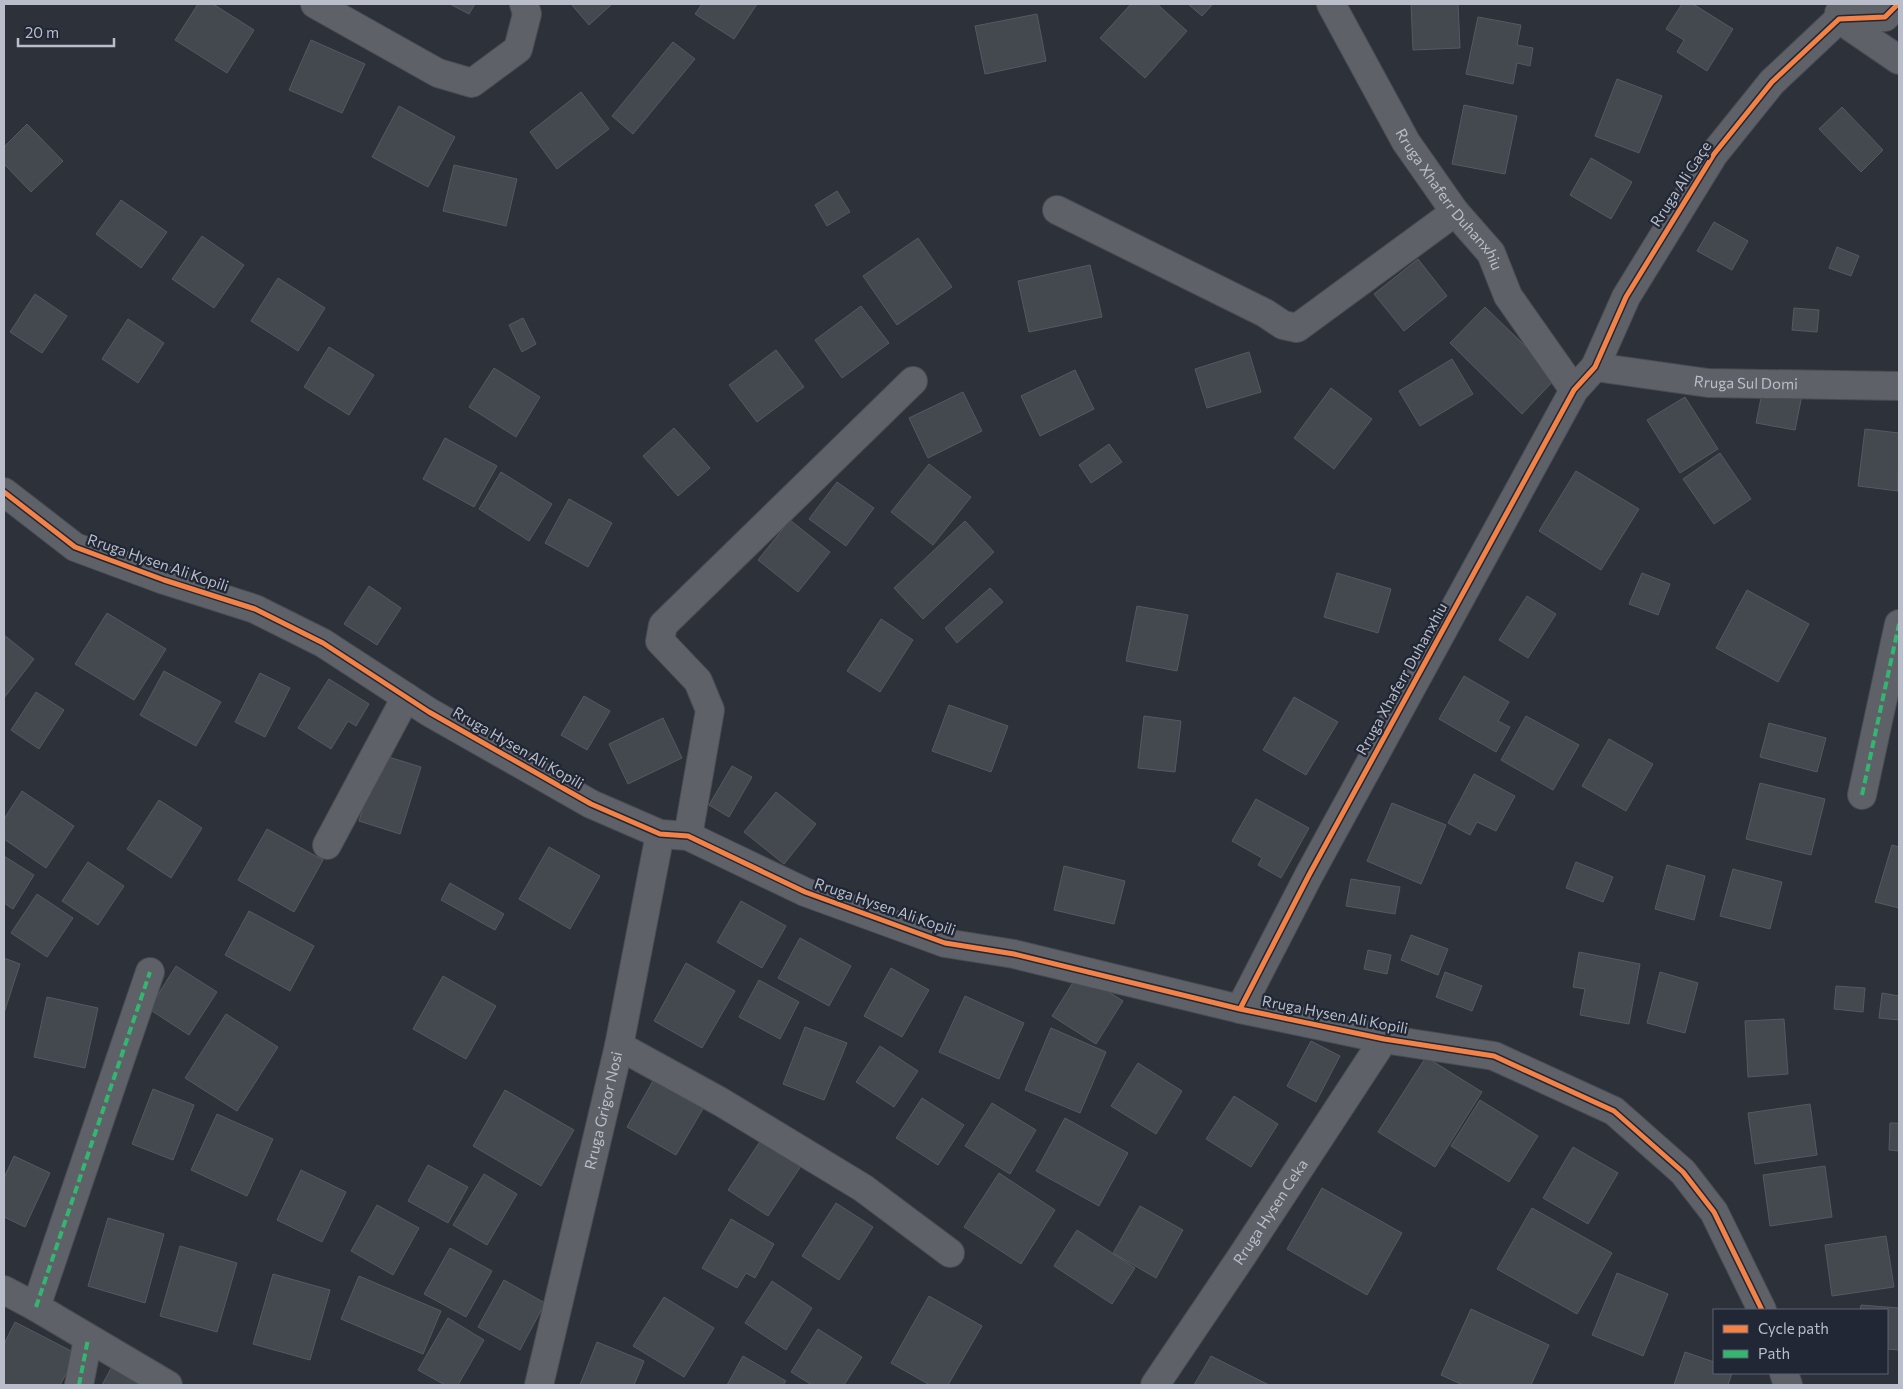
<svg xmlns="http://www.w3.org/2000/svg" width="1903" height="1389" viewBox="0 0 1903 1389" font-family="Commissioner,sans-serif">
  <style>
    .building { fill: #44484f; stroke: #565961 }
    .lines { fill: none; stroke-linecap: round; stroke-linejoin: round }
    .minor-casing { stroke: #494c53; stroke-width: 30 }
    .minor { stroke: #5e6168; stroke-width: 28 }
    .quiet { stroke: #33b770; stroke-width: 4; stroke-dasharray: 8 4; stroke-linecap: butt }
    .cycleway-casing { stroke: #212735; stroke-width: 8 }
    .cycleway { stroke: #f48246; stroke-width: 5 }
    .labels { text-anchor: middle; stroke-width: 4.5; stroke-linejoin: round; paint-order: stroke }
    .street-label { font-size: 15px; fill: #b9beca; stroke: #212735 }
  </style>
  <rect width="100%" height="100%" fill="#2d313a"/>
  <path class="building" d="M198 4H213L254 30 227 73 175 40Z
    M450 4H475L469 14Z
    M571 4H612L589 25Z
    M702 4H757L734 39 695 14Z
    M1131 4H1157L1187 31 1145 78 1100 38Z
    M1188 4H1213L1202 16Z
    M1411 4H1458L1460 48 1413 50Z
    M1682 4H1693L1733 29 1707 71 1677 52 1684 40 1666 29Z
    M1037 14 1046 61 985 74 975 26Z
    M1478 17 1521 25 1517 45 1533 48 1530 66 1517 63 1513 84 1466 74Z
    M311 40 365 64 342 113 289 90Z
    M673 42 695 59 633 134 612 116Z
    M1617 79 1662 96 1639 153 1595 136Z
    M581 92 609 129 557 169 530 132Z
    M1464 105 1517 116 1505 174 1452 164Z
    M399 106 455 137 428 187 372 157Z
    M1842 107 1883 150 1861 172 1819 129Z
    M27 124 63 161 31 192 4 164V147Z
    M1591 158 1632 182 1611 219 1570 195Z
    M454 165 517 179 506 226 443 211Z
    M837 191 850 212 827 226 815 205Z
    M121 200 167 232 141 268 96 234Z
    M1714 222 1748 241 1732 270 1697 251Z
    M202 236 244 265 214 308 172 279Z
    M918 238 952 287 897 325 863 276Z
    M1837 247 1859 256 1851 276 1829 268Z
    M1418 259 1447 296 1404 331 1374 294Z
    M1090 265 1102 317 1029 332 1018 281Z
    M278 278 325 308 298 351 251 321Z
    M35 294 67 316 42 353 10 332Z
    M861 306 889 343 842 378 815 340Z
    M1485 307 1557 377 1522 414 1450 343Z
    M1794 308 1819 310 1817 332 1792 330Z
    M523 318 536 344 522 352 509 325Z
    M128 319 164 343 138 383 102 359Z
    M329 347 374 375 349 415 304 387Z
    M776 350 804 387 757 422 729 385Z
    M1249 352 1261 392 1207 408 1195 369Z
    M1452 359 1473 394 1420 426 1399 391Z
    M494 368 540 397 516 437 469 407Z
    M1075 370 1094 409 1040 436 1021 396Z
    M1331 388 1372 419 1334 469 1294 438Z
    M1763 388 1802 395 1795 430 1756 423Z
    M963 392 982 431 928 458 909 418Z
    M1685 397 1718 449 1680 473 1647 420Z
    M674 428 710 468 678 496 643 456Z
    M1865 429 1899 433 1898 491 1858 486Z
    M445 438 497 466 474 507 423 479Z
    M1109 444 1122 462 1091 483 1079 465Z
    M1720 453 1751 499 1714 524 1683 479Z
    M929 464 971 497 933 545 891 512Z
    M1576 471 1639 509 1601 570 1539 531Z
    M501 472 552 504 529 541 479 509Z
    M837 482 874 508 846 546 809 519Z
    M569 499 612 523 588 567 545 543Z
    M790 520 830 552 798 592 758 560Z
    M965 521 994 552 923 619 894 588Z
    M1337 573 1391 589 1378 633 1324 617Z
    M1642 573 1670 584 1658 615 1629 604Z
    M369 586 401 608 377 645 344 624Z
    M990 588 1003 602 957 643 945 628Z
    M1747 590 1809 624 1778 682 1716 648Z
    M1527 596 1556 614 1528 658 1499 640Z
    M1137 606 1188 615 1177 671 1126 661Z
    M107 613 166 649 134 700 75 664Z
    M881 619 913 640 880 692 847 671Z
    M4 635 34 659 4 698Z
    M164 671 221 702 196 746 140 715Z
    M260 673 290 688 265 737 235 722Z
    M1464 676 1509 702 1498 721 1510 727 1496 752 1439 719Z
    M329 679 369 704 356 726 348 721 331 749 298 728Z
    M36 692 64 710 39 749 11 730Z
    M584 696 610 711 587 750 561 735Z
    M1294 697 1338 722 1306 775 1263 750Z
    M949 705 1008 726 991 772 932 751Z
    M1144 716 1181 721 1175 772 1138 768Z
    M1526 716 1579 745 1553 790 1501 760Z
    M663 718 682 758 628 784 609 744Z
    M1769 723 1826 738 1817 772 1760 757Z
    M1609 739 1653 764 1626 811 1582 786Z
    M379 754 421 767 400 834 359 821Z
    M732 766 752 777 729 817 709 805Z
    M1474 774 1515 796 1496 831 1477 822 1470 835 1448 823Z
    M1760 783 1825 799 1811 855 1746 839Z
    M22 791 74 826 46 868 4 839V819Z
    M776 792 816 824 784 864 744 832Z
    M1256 799 1309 828 1281 878 1258 865 1262 858 1232 841Z
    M159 800 202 828 171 878 127 849Z
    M1392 803 1446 825 1421 884 1367 861Z
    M267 829 323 860 294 912 238 880Z
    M1892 845 1899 847V908L1875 902Z
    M549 847 600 876 570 929 519 899Z
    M4 856 34 875 13 909 4 903Z
    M88 862 124 886 98 925 62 901Z
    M1576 862 1613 877 1603 902 1566 888Z
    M1667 865 1705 876 1694 920 1655 909Z
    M1064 866 1125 881 1114 924 1054 910Z
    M1733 869 1782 882 1770 929 1720 916Z
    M1351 879 1400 887 1395 914 1346 906Z
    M450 883 504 914 495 930 441 900Z
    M37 894 73 918 47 957 11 933Z
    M741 901 786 926 762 968 717 942Z
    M249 911 314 946 290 991 225 955Z
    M1411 935 1448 949 1438 975 1401 960Z
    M800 938 851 966 829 1006 778 978Z
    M1368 950 1391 955 1387 974 1364 969Z
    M1579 952 1640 964 1629 1024 1580 1015 1585 989 1573 987Z
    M4 958 20 964 4 1013Z
    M686 963 735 991 702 1048 654 1021Z
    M176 966 217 992 189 1035 149 1009Z
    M891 968 929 990 902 1037 864 1016Z
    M1445 972 1482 986 1472 1011 1436 997Z
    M1660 972 1698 983 1685 1033 1647 1023Z
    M1079 973 1123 1001 1096 1044 1052 1016Z
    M443 976 496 1006 466 1059 413 1029Z
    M759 980 799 1002 780 1039 739 1017Z
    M1836 986 1865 988 1863 1012 1834 1009Z
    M1882 993 1899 996V1020L1879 1018Z
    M965 996 1024 1023 999 1079 939 1052Z
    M47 997 98 1008 85 1068 34 1057Z
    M226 1014 278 1047 237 1111 185 1078Z
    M1784 1019 1788 1074 1748 1077 1745 1021Z
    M805 1027 847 1043 824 1100 783 1084Z
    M1051 1028 1106 1052 1080 1113 1025 1090Z
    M1311 1041 1340 1056 1316 1102 1287 1086Z
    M880 1046 918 1071 894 1107 856 1082Z
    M1426 1057 1482 1092 1435 1167 1378 1132Z
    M1138 1063 1182 1091 1156 1134 1111 1106Z
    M654 1079 704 1107 676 1155 627 1127Z
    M153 1089 194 1105 173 1160 132 1144Z
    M505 1090 574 1130 541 1186 473 1146Z
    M1234 1096 1278 1124 1251 1167 1206 1139Z
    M922 1098 964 1125 938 1165 896 1138Z
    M1480 1100 1538 1136 1509 1182 1451 1146Z
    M992 1103 1036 1130 1010 1174 965 1146Z
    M1810 1104 1817 1155 1755 1164 1748 1113Z
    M217 1114 273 1139 247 1196 191 1170Z
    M1065 1118 1128 1153 1099 1206 1036 1171Z
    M1890 1123H1899V1151L1889 1150Z
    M761 1140 801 1166 768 1216 728 1190Z
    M1573 1147 1618 1173 1588 1224 1543 1198Z
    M14 1156 50 1173 25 1227 4 1217V1178Z
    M428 1165 468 1187 448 1223 408 1201Z
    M1825 1166 1832 1217 1770 1226 1763 1175Z
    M301 1170 346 1192 322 1242 277 1220Z
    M999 1173 1055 1210 1021 1264 964 1227Z
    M484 1174 517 1194 487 1245 453 1225Z
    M1322 1188 1402 1233 1367 1295 1287 1249Z
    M836 1203 873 1227 839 1280 802 1256Z
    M377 1205 419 1228 393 1275 351 1251Z
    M1140 1206 1183 1230 1156 1278 1113 1253Z
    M1532 1208 1612 1253 1577 1314 1497 1269Z
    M108 1218 164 1234 145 1303 88 1286Z
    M731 1219 774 1244 755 1278 746 1273 737 1288 702 1268Z
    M1077 1230 1135 1268 1112 1304 1054 1266Z
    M1886 1236 1894 1287 1832 1296 1825 1245Z
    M180 1246 237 1263 217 1332 160 1316Z
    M450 1248 492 1271 466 1317 424 1294Z
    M1617 1273 1668 1294 1643 1356 1592 1335Z
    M273 1274 330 1290 310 1360 253 1344Z
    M359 1276 441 1311 423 1354 341 1319Z
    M504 1280 545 1303 520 1350 478 1327Z
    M772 1281 812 1308 786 1350 745 1323Z
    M929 1296 982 1326 948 1385H930L891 1363Z
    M664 1297 714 1328 684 1377 633 1346Z
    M1861 1305 1899 1308V1350L1887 1349V1310H1860Z
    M1471 1309 1549 1345 1531 1385H1463L1441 1375Z
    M448 1318 484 1340 458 1385H445L418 1370Z
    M15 1322 77 1354 60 1385H4V1344Z
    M818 1329 862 1357 844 1385H812L791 1372Z
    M597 1342 644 1361 634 1385H580Z
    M1685 1352 1714 1362V1373H1732L1728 1385H1674Z
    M743 1356 786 1381 783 1385H727Z
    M1211 1356 1269 1385H1194Z
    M114 1363 156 1385H102Z"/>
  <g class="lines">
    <defs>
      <g id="minor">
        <path d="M315 4 438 73 472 83 518 49 527 14 524 4"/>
        <path id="s1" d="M1331 4 1406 142 1455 212 1491 253 1508 296 1574 390"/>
        <path d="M1839 13V19L1899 60"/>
        <path d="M1057 210 1265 313 1283 325 1297 328 1455 212"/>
        <path id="s2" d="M1595 367 1708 383 1899 386"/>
        <path d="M4 492 75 547 164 580 255 609 323 643 429 712 591 804 660 834 688 836 805 892 945 943 1014 954 1240 1009 1384 1039 1494 1056 1614 1111 1683 1172 1714 1212 1762 1310"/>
        <path d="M1862 795 1899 624"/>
        <path d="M688 836 710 710 698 681 660 641 663 625 913 381"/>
        <path d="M327 845 406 697"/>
        <path d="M1240 1009 1309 875 1574 390 1595 367 1626 297 1714 154 1772 82 1839 19 1885 17 1898 4"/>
        <path d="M619 1046 721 1102 863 1188 950 1253"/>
        <path d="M4 1290 36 1307 168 1385"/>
        <path d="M36 1307 150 972"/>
        <path d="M1784 1373 1788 1385"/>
        <path d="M79 1385 88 1339"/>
        <path id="s3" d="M539 1385 619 1046 660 834"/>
        <path id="s4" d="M1155 1385 1242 1256 1384 1039"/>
      </g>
    </defs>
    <use href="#minor" class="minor-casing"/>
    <use href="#minor" class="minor"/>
    <path class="quiet" d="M1862 795 1899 624
      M36 1307 150 972
      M79 1385 88 1339"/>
    <defs>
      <path id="cycleway" d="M4 492 75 547 164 580 255 609 323 643 429 712 591 804 660 834 688 836 805 892 945 943 1014 954 1240 1009 1384 1039 1494 1056 1614 1111 1683 1172 1714 1212 1762 1310
        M1240 1009 1309 875 1574 390 1595 367 1626 297 1714 154 1772 82 1839 19 1885 17 1898 4"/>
    </defs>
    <use href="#cycleway" class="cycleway-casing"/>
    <use href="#cycleway" class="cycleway"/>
  </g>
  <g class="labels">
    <g class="street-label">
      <text transform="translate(1681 184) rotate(-57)" y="5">Rruga Ali Gaçe</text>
      <text dy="5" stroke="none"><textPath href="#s1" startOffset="229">Rruga Xhaferr Duhanxhiu</textPath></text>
      <text dy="5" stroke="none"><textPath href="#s2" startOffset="152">Rruga Sul Domi</textPath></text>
      <text transform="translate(158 563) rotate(19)" y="5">Rruga Hysen Ali Kopili</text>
      <text transform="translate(1402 679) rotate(-61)" y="5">Rruga Xhaferr Duhanxhiu</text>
      <text transform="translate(518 748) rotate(30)" y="5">Rruga Hysen Ali Kopili</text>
      <text transform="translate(885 907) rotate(19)" y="5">Rruga Hysen Ali Kopili</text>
      <text transform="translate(1335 1015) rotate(11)" y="5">Rruga Hysen Ali Kopili</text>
      <text dy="5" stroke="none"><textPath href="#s3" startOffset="282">Rruga Grigor Nosi</textPath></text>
      <text dy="5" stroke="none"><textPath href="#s4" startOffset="208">Rruga Hysen Ceka</textPath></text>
    </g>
  </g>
  <rect width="1903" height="1389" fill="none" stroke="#b9beca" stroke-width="10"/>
  <rect x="1713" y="1309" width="175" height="65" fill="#212735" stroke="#5e6371"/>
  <rect x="1723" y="1325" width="25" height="8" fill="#f48246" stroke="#5e6371"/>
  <text x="1758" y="1334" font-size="15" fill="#b9beca">Cycle path</text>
  <rect x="1723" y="1350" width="25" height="8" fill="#33b770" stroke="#5e6371"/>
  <text x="1758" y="1359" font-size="15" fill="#b9beca">Path</text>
  <path d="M18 38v8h96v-8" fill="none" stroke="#b9beca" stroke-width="2.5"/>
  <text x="25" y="38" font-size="15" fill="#b9beca" stroke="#212735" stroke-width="4" paint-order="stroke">20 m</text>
</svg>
